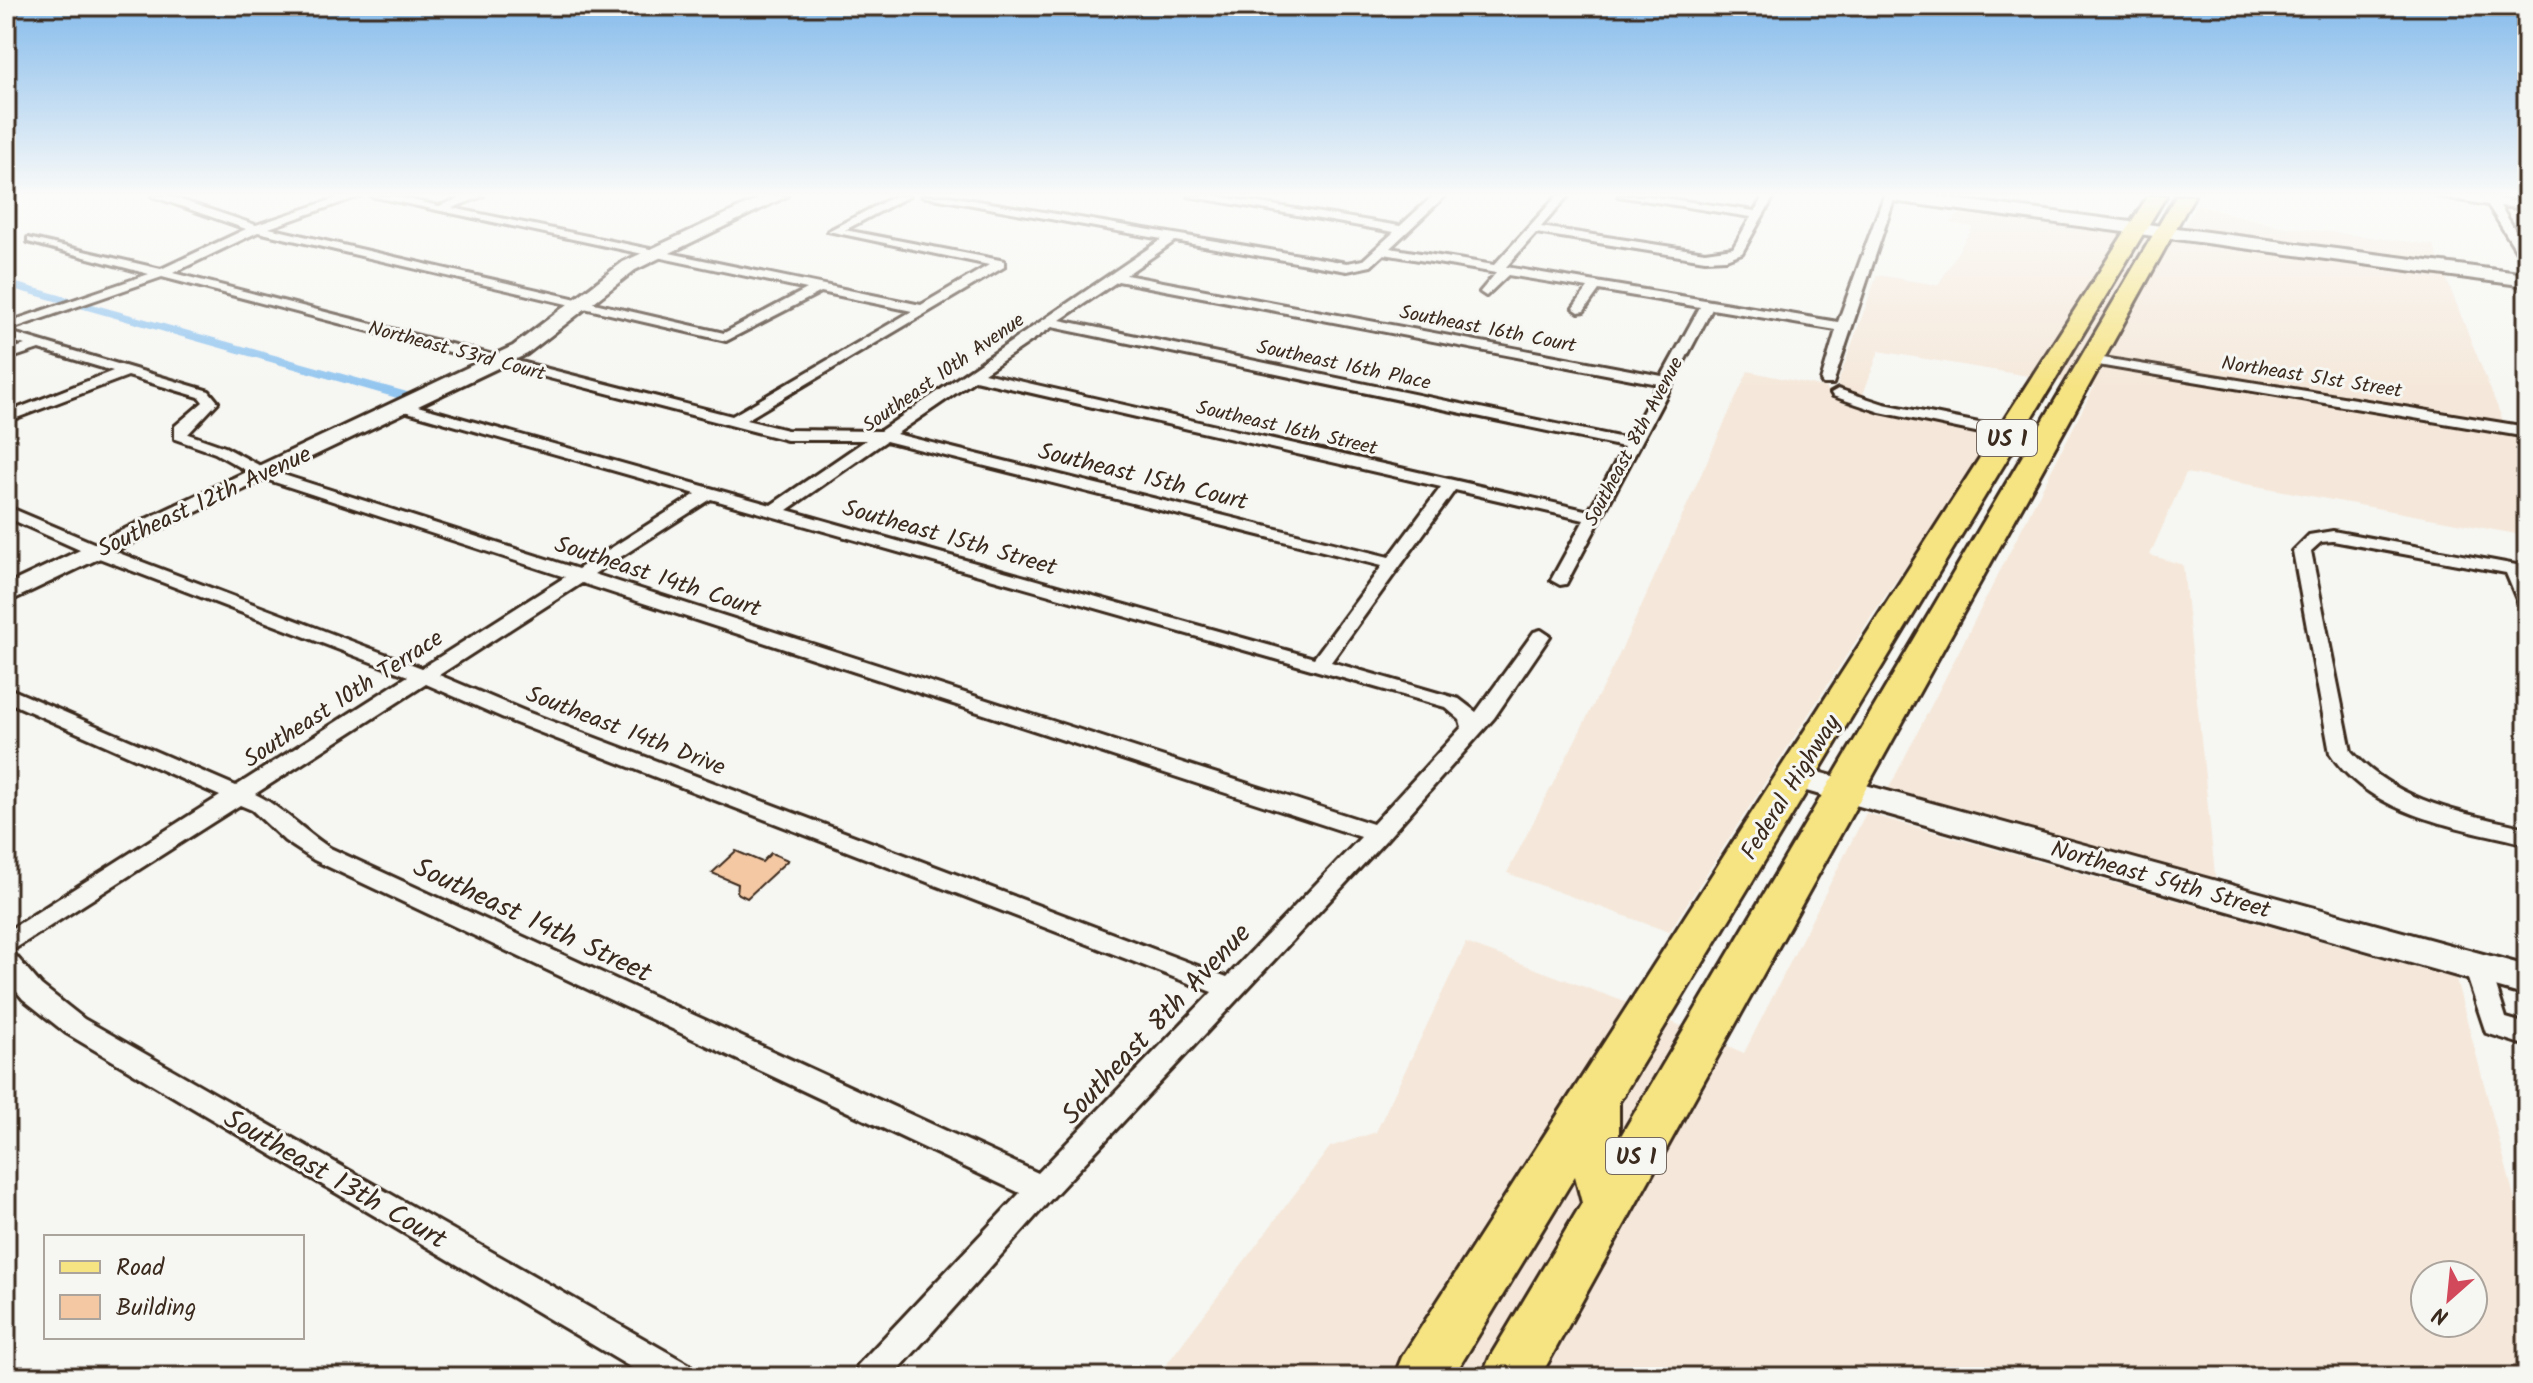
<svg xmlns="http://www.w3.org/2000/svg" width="2533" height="1383" viewBox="0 0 2533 1383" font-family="Kalam,sans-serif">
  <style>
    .built { fill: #f5e8da; fill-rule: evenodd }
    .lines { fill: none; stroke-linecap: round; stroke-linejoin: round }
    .canal { fill: #92c5ef; fill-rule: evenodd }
    .building { fill: #f4c8a3; stroke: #3b2a1e; stroke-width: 2 }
    .street-casing { stroke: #3b2a1e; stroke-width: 6 }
    .secondary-casing { stroke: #3b2a1e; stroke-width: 6 }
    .primary-casing { stroke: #3b2a1e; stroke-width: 6 }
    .street { fill: #f6f6f2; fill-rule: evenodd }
    .secondary { fill: #f6f6f2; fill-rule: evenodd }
    .primary { fill: #f6e381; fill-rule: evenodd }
    .labels { text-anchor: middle; stroke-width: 6; stroke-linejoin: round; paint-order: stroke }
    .far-street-label { font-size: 20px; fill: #3b2a1e; stroke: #f6f6f2 }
    .shield { fill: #f6f6f2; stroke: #73675e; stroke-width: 2 }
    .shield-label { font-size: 22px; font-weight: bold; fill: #3b2a1e }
    .street-label { font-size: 24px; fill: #3b2a1e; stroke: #f6f6f2 }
    .near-street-label { font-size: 28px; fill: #3b2a1e; stroke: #f6f6f2 }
  </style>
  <rect width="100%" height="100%" fill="#f6f6f2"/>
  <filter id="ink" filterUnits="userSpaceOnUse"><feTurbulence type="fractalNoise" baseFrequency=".0125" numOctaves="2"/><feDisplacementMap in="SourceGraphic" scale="16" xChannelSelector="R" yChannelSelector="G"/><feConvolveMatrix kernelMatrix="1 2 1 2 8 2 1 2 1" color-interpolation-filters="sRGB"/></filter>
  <g filter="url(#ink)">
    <path class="built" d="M2196 205 2274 225 2433 245 2505 426 2512 437 2527 440V536L2186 473 2150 555 2183 565 2216 884 1888 790 2094 387 1879 351 1861 400 1837 385 1877 275 1938 285 1973 227 1950 223 1964 210 2178 238Z
      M1748 371 1824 387 1844 403 1861 408 1969 430 1988 438 1990 446 1879 605 1669 932 1507 873 1619 655Z
      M1866 813 2456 979 2523 1230 2527 1232V1377H1157L1330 1147 1376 1132 1466 943 1628 1003 1744 1053ZM2425 1275H2473V1323H2425Z"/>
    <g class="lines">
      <path class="canal" d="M6 280 407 392 409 395 397 398 6 287Z"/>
    </g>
    <path class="building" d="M736 851 762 862 771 853 788 860 747 898 737 893 738 884 712 873Z"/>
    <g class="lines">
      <defs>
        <path id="street" d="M152 196H169L256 225 343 196H360L269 228 724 333 807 289 371 196H394L439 206 466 196H483L452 208 921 305 989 265 828 231 895 196H909L845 230 1000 260 1004 261V267L746 420 787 430 880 431 1162 239 922 196H949L1347 263 1363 260 1394 232 1188 196H1216L1400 226 1433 196H1445L1390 248 1494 265 1557 196H1568L1541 227 1705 252 1733 248 1751 217 1618 196H1649L1755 211 1763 196H1774L1742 253 1726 259 1705 260 1536 233 1506 267 1838 322 1884 196H1895L1833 384H1823L1821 381 1836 330 1712 309 1566 584 1560 585 1551 580 1584 520 1455 490 1331 662 1459 699 1476 712 1534 632 1541 630 1550 636 1494 718 1386 840 1052 1198 892 1377H854L858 1365 1020 1193 314 860 285 841 252 810 240 805 8 953 15 955 41 985 84 1019 690 1365 694 1377H647L66 1033 23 999 6 979V932L220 796 6 701V687L236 786 408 676 91 555 6 517V506L103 547 422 668 565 577 256 476 215 453 175 439V426L203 402 199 397 128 376 6 422V413L113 371 39 349 6 360V351L25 345 6 339V323L149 274 28 242V238L161 269 246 229ZM258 232 726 341 821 292 912 311 732 416 173 273ZM1175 241 1347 271 1371 266 1384 254 1496 273 1480 292 1486 296 1508 275 1588 288 1573 308 1579 312 1584 311 1599 290 1700 307 1662 376 1126 275ZM162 277 787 440H866L771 505 407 403H397V409L696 494 578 569 268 470 225 447 188 434 218 402 209 391 6 331ZM1118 281 1658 384 1628 439 1060 320ZM1052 327 1624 447 1589 511 984 373ZM975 380 1441 487 1389 557 896 434ZM886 441 1382 566 1314 658 787 510ZM711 499 1445 707 1460 720 1462 727 1373 824 594 574ZM582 583 1361 837 1227 977 527 712 439 675ZM426 684 513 722 1212 992 1038 1173 330 848C306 833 279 805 255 794Z
          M2438 196H2474L2527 203V209L2500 206 2527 249V262L2521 258 2488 205Z
          M2091 356 2527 427V437L2086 363 2084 360Z
          M1838 389 1884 404 2009 429 2017 434 2009 439 1880 412 1833 396 1831 393Z
          M2333 531 2527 567V608L2518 602 2506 573 2333 541 2321 542 2311 551 2351 751C2397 803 2463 813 2527 828V844C2459 827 2372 817 2330 753L2293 551 2309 535Z
          M2477 957 2486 960 2490 967 2506 1018 2527 1024V1046L2486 1033 2464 967 2468 960Z"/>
        <path id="secondary" d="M765 196H787L635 270 527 354 6 603V585L513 346 623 262Z
          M1885 196H1933L2527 274V286L1893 201Z
          M1796 766 2527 966V996L1785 785 1780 777 1785 769Z"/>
        <path id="primary" d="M2148 196H2166L1619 1102V1139L2176 196H2194L1540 1377H1482L1490 1357 1582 1203 1575 1176 1453 1377H1394L1402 1357Z"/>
      </defs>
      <use href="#street" class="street-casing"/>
      <use href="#secondary" class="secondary-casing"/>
      <use href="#primary" class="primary-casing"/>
      <use href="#street" class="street"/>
      <use href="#secondary" class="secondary"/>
      <use href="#primary" class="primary"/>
    </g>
  </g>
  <linearGradient id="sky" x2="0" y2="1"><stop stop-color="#85bbeb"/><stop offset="0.5" stop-color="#fbfbf9"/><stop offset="1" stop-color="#fbfbf9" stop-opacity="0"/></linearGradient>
  <rect width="2533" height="390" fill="url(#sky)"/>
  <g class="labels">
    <g class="far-street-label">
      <text transform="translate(1488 328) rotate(11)" y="7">Southeast 16th Court</text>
      <text transform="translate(457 350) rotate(15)" y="7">Northeast 53rd Court</text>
      <text transform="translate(1344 364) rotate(12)" y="7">Southeast 16th Place</text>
      <text transform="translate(943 372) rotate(-35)" y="7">Southeast 10th Avenue</text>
      <text transform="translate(2312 376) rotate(9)" y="7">Northeast 51st Street</text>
      <text transform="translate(1287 427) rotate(13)" y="7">Southeast 16th Street</text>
      <text transform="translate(1633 441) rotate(-62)" y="7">Southeast 8th Avenue</text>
    </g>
    <g class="shield">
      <rect x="1977" y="420" width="60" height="36" rx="6"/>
      <rect x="1606" y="1138" width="60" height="36" rx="6"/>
    </g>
    <g class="shield-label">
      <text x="2007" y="446">US 1</text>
      <text x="1636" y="1164">US 1</text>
    </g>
    <g class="street-label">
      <text transform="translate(1143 476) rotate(14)" y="8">Southeast 15th Court</text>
      <text transform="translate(204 501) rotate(-25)" y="8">Southeast 12th Avenue</text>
      <text transform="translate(950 537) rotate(16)" y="8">Southeast 15th Street</text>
      <text transform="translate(658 576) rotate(18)" y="8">Southeast 14th Court</text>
      <text transform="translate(343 698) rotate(-33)" y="8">Southeast 10th Terrace</text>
      <text transform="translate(626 730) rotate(21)" y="8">Southeast 14th Drive</text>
      <text transform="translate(1790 787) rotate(-58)" y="8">Federal Highway</text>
      <text transform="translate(2161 879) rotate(16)" y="8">Northeast 54th Street</text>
    </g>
    <g class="near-street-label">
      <text transform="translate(533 919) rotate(25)" y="10">Southeast 14th Street</text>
      <text transform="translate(1155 1023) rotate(-47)" y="10">Southeast 8th Avenue</text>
      <text transform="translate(336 1178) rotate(30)" y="10">Southeast 13th Court</text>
    </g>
  </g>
  <rect width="2533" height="1383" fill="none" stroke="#f6f6f2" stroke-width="32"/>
  <rect x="16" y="16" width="2501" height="1351" fill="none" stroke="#3b2a1e" stroke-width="3" filter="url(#ink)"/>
  <rect x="44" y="1235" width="260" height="104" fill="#f6f6f2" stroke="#aba49d" stroke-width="2"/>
  <rect x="60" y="1261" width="40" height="12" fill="#f6e381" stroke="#aba49d" stroke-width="2"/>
  <text x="116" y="1275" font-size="24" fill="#3b2a1e">Road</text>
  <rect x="60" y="1295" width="40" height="24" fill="#f4c8a3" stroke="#aba49d" stroke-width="2"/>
  <text x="116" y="1315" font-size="24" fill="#3b2a1e">Building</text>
  <g transform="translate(2449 1299) rotate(207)"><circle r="38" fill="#f6f6f2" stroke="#aba49d" stroke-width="2"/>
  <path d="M0-6L14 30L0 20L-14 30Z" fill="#d1495b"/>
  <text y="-12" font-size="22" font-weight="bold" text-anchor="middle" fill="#3b2a1e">N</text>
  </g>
</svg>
